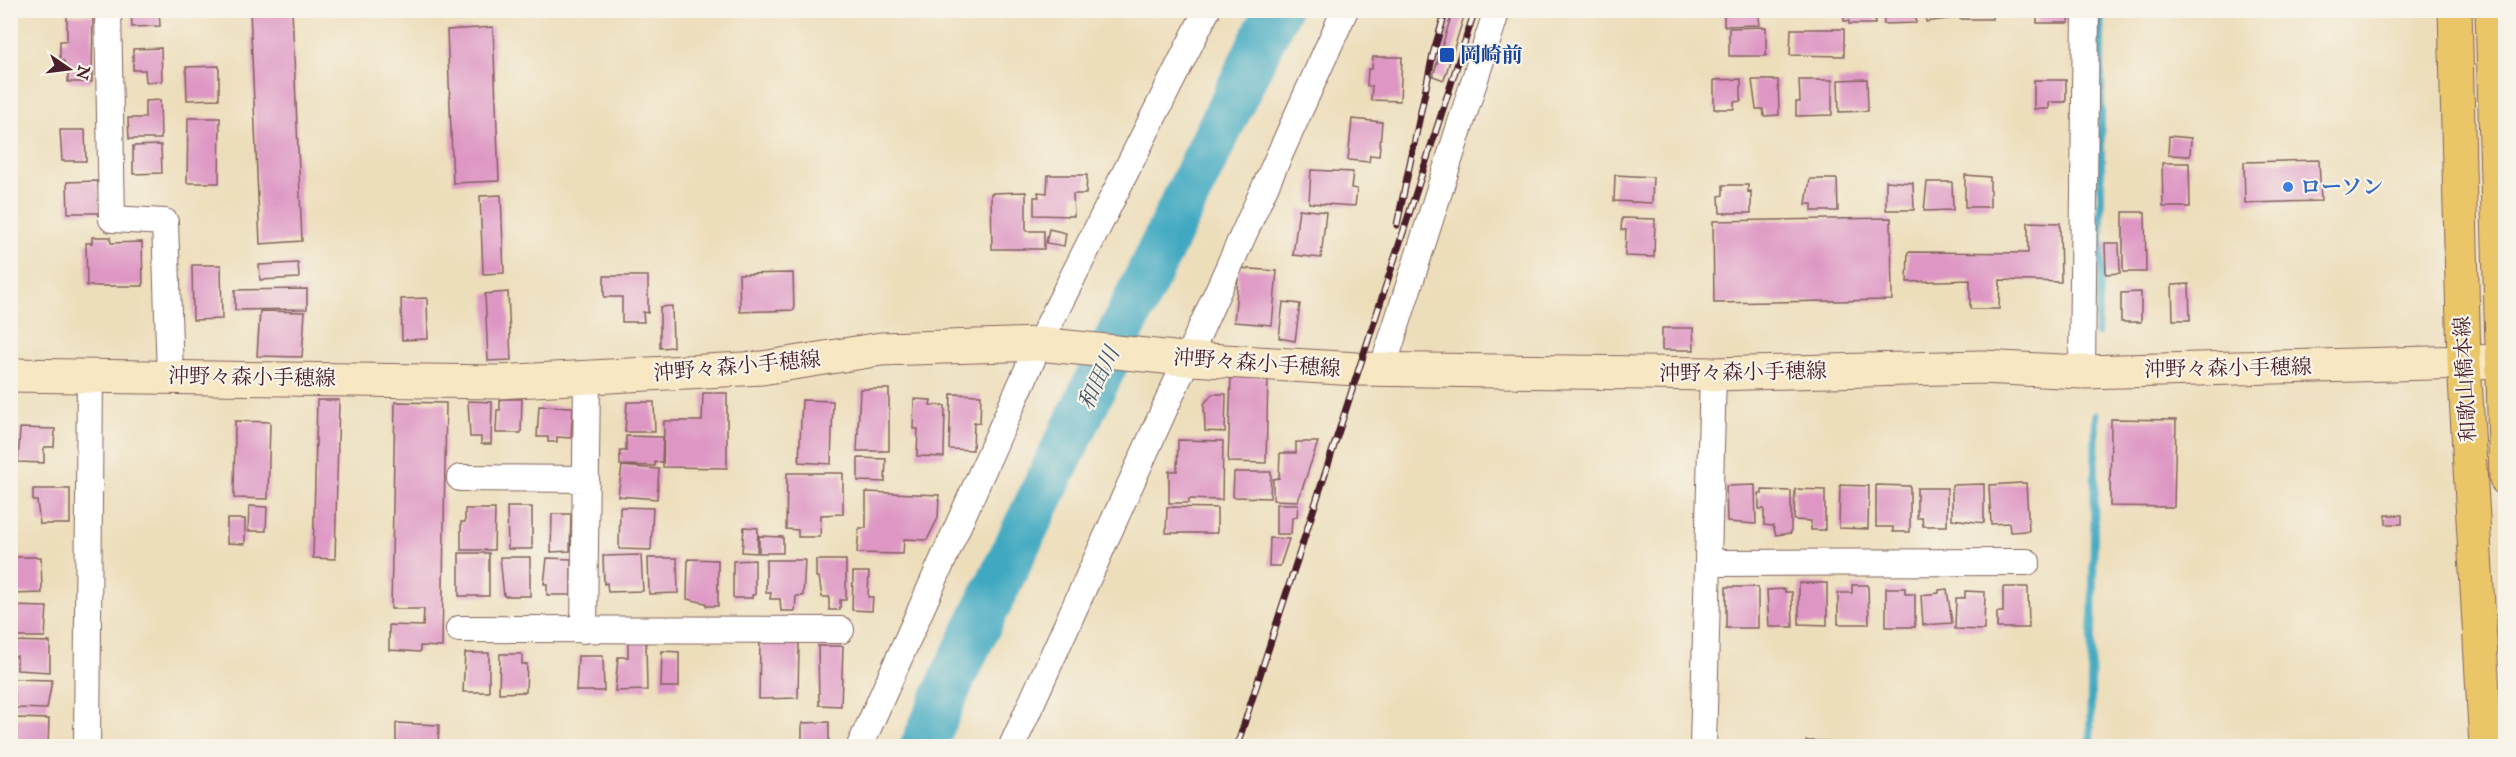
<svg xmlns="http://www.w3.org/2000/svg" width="2516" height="757" viewBox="0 0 2516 757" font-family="'IM FELL English','Noto Serif JP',serif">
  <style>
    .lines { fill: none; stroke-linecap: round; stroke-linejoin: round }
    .stream { stroke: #41a9c1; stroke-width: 8 }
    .river { stroke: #41a9c1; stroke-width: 46 }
    .building { fill: #de97c4 }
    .street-casing { stroke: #83625d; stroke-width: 28 }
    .secondary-casing { stroke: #83625d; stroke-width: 35 }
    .primary-casing { stroke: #83625d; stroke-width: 35 }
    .street { stroke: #fff; stroke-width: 26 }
    .secondary { stroke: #f7e8c3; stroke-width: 33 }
    .primary { stroke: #ebc669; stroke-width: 33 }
    .rail-casing { stroke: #4a1f2b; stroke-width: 7 }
    .rail { stroke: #f7f3e8; stroke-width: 4.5; stroke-dasharray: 14; stroke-linecap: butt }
    .transit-dot { fill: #1a4fb4; stroke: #f7f3e8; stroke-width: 2 }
    .shop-dot { fill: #3f7fe0; stroke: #f7f3e8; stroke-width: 2 }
    .labels { text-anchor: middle; stroke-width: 4.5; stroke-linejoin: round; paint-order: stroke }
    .transit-label { font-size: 21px; font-weight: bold; fill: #164399; stroke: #f7f3e8; text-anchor: start }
    .shop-label { font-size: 21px; font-weight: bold; fill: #366cbe; stroke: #f7f3e8; text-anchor: start }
    .street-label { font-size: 21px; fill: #4a1f2b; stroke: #f7f3e8 }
    .water-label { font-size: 22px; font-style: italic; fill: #465667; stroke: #f7f3e8 }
  </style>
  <rect width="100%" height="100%" fill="#f7f3e8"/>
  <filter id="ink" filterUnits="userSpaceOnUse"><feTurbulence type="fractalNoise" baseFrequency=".0167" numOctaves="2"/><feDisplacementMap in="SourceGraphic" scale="12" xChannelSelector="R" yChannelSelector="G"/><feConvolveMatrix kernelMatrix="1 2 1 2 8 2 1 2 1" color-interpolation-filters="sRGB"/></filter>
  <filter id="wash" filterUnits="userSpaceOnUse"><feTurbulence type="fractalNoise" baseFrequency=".008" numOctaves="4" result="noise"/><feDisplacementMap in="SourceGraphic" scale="24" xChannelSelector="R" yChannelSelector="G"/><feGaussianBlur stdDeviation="1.35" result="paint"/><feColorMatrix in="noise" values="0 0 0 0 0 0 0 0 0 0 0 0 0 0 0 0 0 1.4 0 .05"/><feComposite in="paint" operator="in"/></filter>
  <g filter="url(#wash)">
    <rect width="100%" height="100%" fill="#eddebb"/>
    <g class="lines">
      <path class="stream" d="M2097 333 2101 272V10
        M2090 746 2096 415"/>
      <path class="river" d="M923 746 955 673 1277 10"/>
    </g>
    <g id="blocks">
      <path class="building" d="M131 10H159L160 26 132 27Z
        M250 10H292L302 241 260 244Z
        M1453 10H1466L1444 80 1433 76Z
        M1724 10H1758L1760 25 1724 26Z
        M1844 10H1875V24H1849V21H1844Z
        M1883 10H1915L1916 23 1884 24Z
        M1925 10H1954V18L1926 22Z
        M1960 10H1992V19H1960Z
        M2037 10H2069V23H2037Z
        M67 15H93L92 82H68V67H65L64 61H60V41H67Z
        M493 27 499 181 453 183 447 30Z
        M1766 27V56H1729V28Z
        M1791 29H1844V56L1790 55Z
        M161 48 162 81 146 82 145 70H133V49Z
        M1373 57H1402L1400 101 1371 100 1372 86H1367L1368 69H1372Z
        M219 66V99L187 100 186 67Z
        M1741 79V101L1734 102V109H1714V80Z
        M1867 79 1868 111 1839 112 1838 80Z
        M1752 80H1778L1779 115 1764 116 1763 109H1756Z
        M1799 80H1832V115L1796 116V102H1800Z
        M2034 80H2066V102H2049V109H2034Z
        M160 100 161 139H129L128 118H145V101Z
        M188 118H220L219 183H187Z
        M1352 119 1382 122 1379 156 1370 155 1369 162 1348 160Z
        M60 130H85L86 161H62Z
        M2169 136 2191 138 2190 156 2168 155Z
        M161 145 162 173 133 174V146Z
        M2319 160 2321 201 2245 203 2244 162Z
        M2162 163H2189L2190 207H2163Z
        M1311 170 1353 172 1351 188 1357 189 1355 206 1309 203Z
        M1048 175H1087L1086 194H1073L1074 216 1034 215V197H1039L1038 192 1047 193Z
        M1615 175 1653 177 1652 203 1614 201Z
        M1965 175 1990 177V207H1965Z
        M1810 179H1837L1838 211H1812V204H1806Z
        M98 181 100 213H68L67 182Z
        M1886 181 1913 183 1914 210H1886Z
        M1927 182H1952L1953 210 1924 211Z
        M1723 185H1748V192L1751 191V213H1720L1719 196 1723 195Z
        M1026 192V231H1044V249H992L991 193Z
        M501 195 504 273 483 274 480 196Z
        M1299 209 1326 212 1321 258 1293 255Z
        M2123 212H2145L2146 272H2123Z
        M1622 218 1655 219 1654 257 1625 256 1626 230H1621Z
        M1891 218 1892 300 1714 303 1713 221Z
        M2028 222 2060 223 2061 282 2000 280 1999 309H1970V280L1907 282 1908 252 2028 253Z
        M1049 229 1066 233 1064 246 1046 243Z
        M92 237H110L111 243 142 242 143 286H87L86 243H92Z
        M2105 243H2119L2120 273 2106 274Z
        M298 263 299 278 260 280 259 265Z
        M192 265H221L222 319 193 320Z
        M1239 268 1277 271 1272 325 1234 322Z
        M793 273 794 310 740 312 739 274Z
        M604 276H648V313L643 312 644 322H622V297H604Z
        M2189 284 2190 320H2173L2172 285Z
        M307 289V309L235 310V290Z
        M508 292 511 360 488 361 485 294Z
        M2141 292V322H2121V293Z
        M427 298 428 339 402 340 401 299Z
        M1283 302 1300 304 1295 341 1279 338Z
        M672 306 673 347 660 348V307Z
        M260 311 305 312 302 357 257 356Z
        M1662 328H1693L1694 350H1662Z
        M1231 376 1268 377 1266 463 1228 462Z
        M860 389H889V451H857Z
        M703 393H727V468L663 467 664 421H702Z
        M951 394 981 395 980 423 974 422 973 450 949 449Z
        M1212 394H1226L1225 432 1205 431 1204 404Z
        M500 399H522L521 433H496L497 410H500Z
        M914 399 931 400 930 405 945 406 944 457 917 456 918 429H913Z
        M317 400H339L335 559 313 558Z
        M802 400 833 401 831 464 799 462Z
        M468 401 492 402 491 444H481V437H470Z
        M395 402 446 403 442 647 420 646V652L389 650V625L423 626 424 609H391Z
        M627 402H654L655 432H625Z
        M539 406 573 407 571 438 557 437V442H548V437H537Z
        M2111 419 2176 420 2174 507 2110 506Z
        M235 421 270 422 268 499 234 498Z
        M20 428 55 429 54 447H44V463L18 462Z
        M626 436 663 437 662 462H655V466L620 465V451H626Z
        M1178 440 1223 441 1222 500 1189 499V503H1169V471H1177Z
        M1296 442H1318L1298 501 1273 500V479L1279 478 1280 453H1296Z
        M858 458 886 459 885 482 858 481Z
        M622 466 659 469 657 499 618 496Z
        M1234 472H1271L1270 498 1233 497Z
        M787 473H843V514L821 515 820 537H798V530L786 529Z
        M2021 483H2026L2029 531 2010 532 2009 523 1991 524 1989 485Z
        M1984 484V523L1952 519V485Z
        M1755 485 1756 524 1727 522 1726 486Z
        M1840 485 1869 486 1868 529 1839 528Z
        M1876 485 1910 486V532H1893V527H1876Z
        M1917 488H1947V526H1923L1922 518H1917Z
        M33 489H70V524H40L37 501H33Z
        M1795 489 1825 490V530H1811V521L1794 520Z
        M1762 490 1791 491V533L1776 535 1773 526 1764 525V509H1759V494H1762Z
        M866 492 939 495 938 518 927 540 904 539 903 554 857 553 859 528H866Z
        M1276 504H1298L1297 517 1292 518 1291 534H1276Z
        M249 506 267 507 266 531H248Z
        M507 507H532V549H508Z
        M620 507 653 508 651 550 619 549Z
        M1167 507 1217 508V533H1166Z
        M465 509H495L494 550H461V522H465Z
        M552 514H571L570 551 551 552Z
        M2386 515H2402V524H2386Z
        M227 519H245V544L227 543Z
        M744 527 758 528 757 553 742 552Z
        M759 536 783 537V553H759Z
        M1270 538 1289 539 1280 566H1269Z
        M459 553H489V596H459Z
        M641 555 643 591 608 592 607 583 604 584 603 556Z
        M12 557H41L42 593 12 594Z
        M500 557H530V596H504Z
        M547 558 571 559V595H547V584H544Z
        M648 558H677L678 593 649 594Z
        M688 559 718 560V606H706V603L687 599Z
        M755 560V595H752V598H733V561Z
        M766 560H805L803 596H796L795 611H781L780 599H770L771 593H766Z
        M816 560H846V600H840V610H829V597H822L819 577H816Z
        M853 572H869L868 597H873L872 611 852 610Z
        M1799 583H1827V625L1799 624Z
        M1852 585H1868L1869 624H1838V593H1852Z
        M1726 587H1758V628H1726Z
        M2003 587H2028L2029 628H1997V612H2003Z
        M1886 588H1905V594H1915V627H1886Z
        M1785 589V592H1792L1793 627H1769L1767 590Z
        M1947 589 1952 623 1923 625 1921 595 1939 593V590Z
        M1965 591 1985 592 1984 630 1955 629 1956 598H1965Z
        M10 606 47 607 45 637H10Z
        M10 641 50 642V672L17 670V656H10Z
        M760 641 799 643 798 698 759 699Z
        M628 642H646L647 690 615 691 618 657H628Z
        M818 646H843L841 706 819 705Z
        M662 651 679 652V687H661Z
        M465 653H489V692H463Z
        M500 654H522V664H527L526 692 499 693Z
        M578 656H603L604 691H576Z
        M10 679 52 680 47 709 15 708V694H10Z
        M14 718 49 719 48 746H10Z
        M829 722V743H802V723Z
        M396 723 439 725 438 746H396Z
        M1806 741H1828V746H1806Z
        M1783 744V746H1766V745Z"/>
    </g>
  </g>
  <g filter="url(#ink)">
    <use href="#blocks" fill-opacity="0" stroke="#83625d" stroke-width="1.5"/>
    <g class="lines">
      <defs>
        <path id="street" d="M108 10 112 219 165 222 170 375
          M1382 370 1497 10
          M2082 372 2086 10
          M460 478 586 479
          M1708 563 2027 562
          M459 629 841 630
          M584 630 587 377
          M87 746 90 375
          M860 746 1039 344 1207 10
          M1012 746 1345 10
          M1703 746 1713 374"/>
        <path id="secondary" d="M10 375 497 382 762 368 881 349 1039 344 1174 358 1357 369 1713 374 1982 367 2082 372 2506 361"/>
        <path id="primary" d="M2455 10 2464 362 2486 746
          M2492 10 2506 479"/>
      </defs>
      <use href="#street" class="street-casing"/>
      <use href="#secondary" class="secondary-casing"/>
      <use href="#primary" class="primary-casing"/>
      <use href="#street" class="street"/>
      <use href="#secondary" class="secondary"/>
      <use href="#primary" class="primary"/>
      <defs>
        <path id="rail" d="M1397 225 1433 54 1446 10
          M1237 746 1475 10"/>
      </defs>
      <use href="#rail" class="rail-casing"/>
      <use href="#rail" class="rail"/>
    </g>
  </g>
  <rect class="transit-dot" x="1439" y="47" width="16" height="16" rx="3"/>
  <circle class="shop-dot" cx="2288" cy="187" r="6"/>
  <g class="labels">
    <g class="transit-label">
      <text x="1460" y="62">岡崎前</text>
    </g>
    <g class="shop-label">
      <text x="2300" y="194">ローソン</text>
    </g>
    <g class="street-label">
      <text transform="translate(1257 363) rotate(4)" y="7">沖野々森小手穂線</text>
      <text transform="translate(737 366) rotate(-5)" y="7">沖野々森小手穂線</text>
      <text transform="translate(2228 368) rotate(-1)" y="7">沖野々森小手穂線</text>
      <text transform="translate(1743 372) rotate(-1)" y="7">沖野々森小手穂線</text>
      <text transform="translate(252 377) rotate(1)" y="7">沖野々森小手穂線</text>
      <text transform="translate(2465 379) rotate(-93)" y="7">和歌山橋本線</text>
    </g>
    <g class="water-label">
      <text transform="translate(1098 378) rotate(-64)" y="8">和田川</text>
    </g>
  </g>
  <rect width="2516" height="757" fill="none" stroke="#f7f3e8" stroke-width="36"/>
  <g transform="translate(69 69) rotate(104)" stroke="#f7f3e8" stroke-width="4.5" paint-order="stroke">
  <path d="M0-4.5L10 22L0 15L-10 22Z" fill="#4a1f2b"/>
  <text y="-9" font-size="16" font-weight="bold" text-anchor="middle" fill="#4a1f2b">N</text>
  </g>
</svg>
